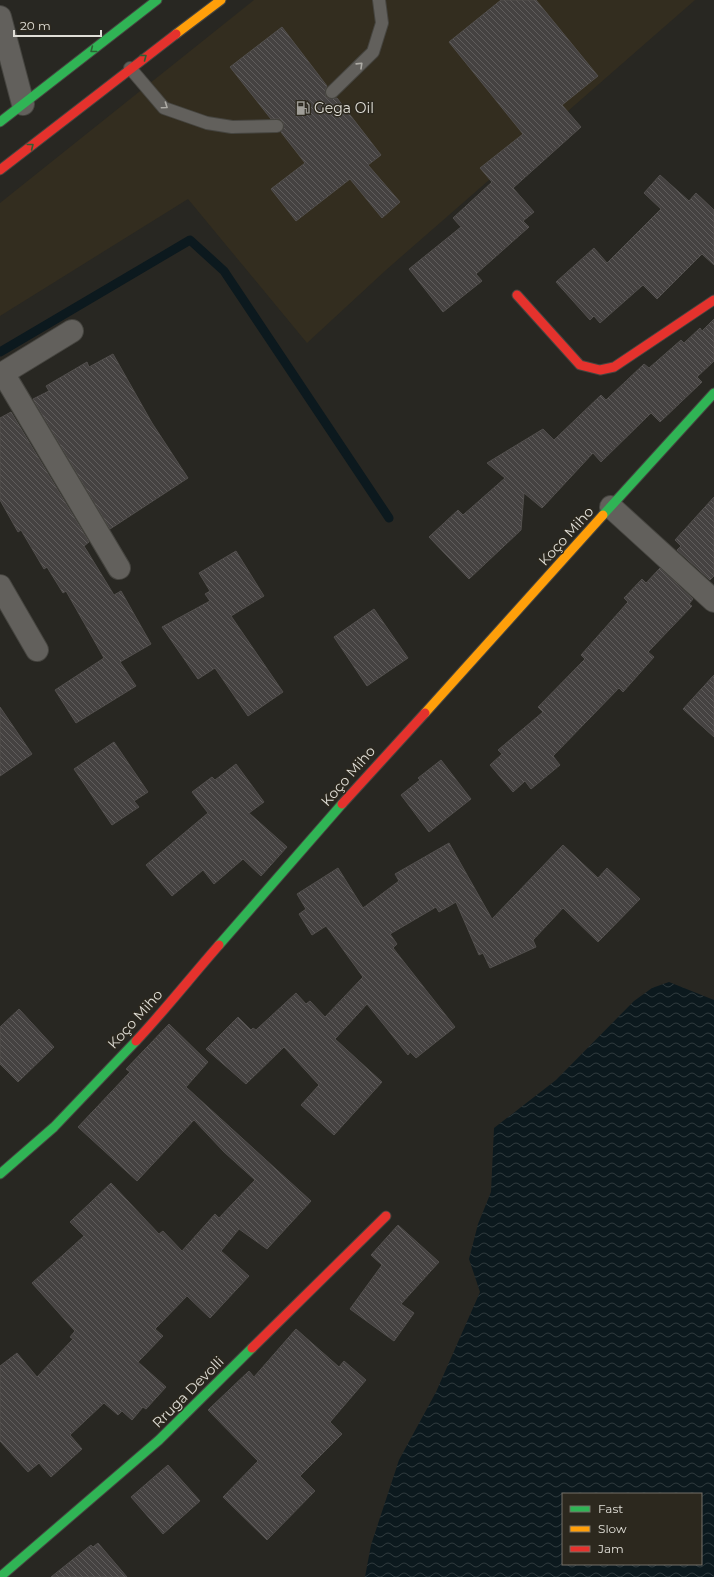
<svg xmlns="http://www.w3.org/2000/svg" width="714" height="1577" viewBox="0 0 714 1577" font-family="Montserrat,sans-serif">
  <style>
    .built { fill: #332d1f }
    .water { fill: url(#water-waves); fill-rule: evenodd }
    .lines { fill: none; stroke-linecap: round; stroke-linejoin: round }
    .stream { stroke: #0c191e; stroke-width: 9 }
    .building { fill: url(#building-back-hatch); stroke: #524f4d }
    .lane-casing { stroke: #464540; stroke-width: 14 }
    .street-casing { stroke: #464540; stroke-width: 24 }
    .fast-casing { stroke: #464540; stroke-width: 11 }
    .slow-casing { stroke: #464540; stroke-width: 11 }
    .jam-casing { stroke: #464540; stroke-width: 11 }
    .lane { stroke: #62605c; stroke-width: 12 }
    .street { stroke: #62605c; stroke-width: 22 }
    .fast { stroke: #30b455; stroke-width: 9 }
    .slow { stroke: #ff9f0a; stroke-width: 9 }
    .jam { stroke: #e5322d; stroke-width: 9 }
    .oneway { stroke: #2e6034 }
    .oneway2 { stroke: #aeaca6 }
    .labels { text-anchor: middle; stroke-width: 3; stroke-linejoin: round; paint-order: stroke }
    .poi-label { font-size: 14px; fill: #e0ded7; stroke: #2c281e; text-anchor: start }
    .street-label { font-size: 14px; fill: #e0ded7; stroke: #2c281e }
  </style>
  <defs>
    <pattern id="water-waves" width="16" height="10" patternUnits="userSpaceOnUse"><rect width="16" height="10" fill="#0c191e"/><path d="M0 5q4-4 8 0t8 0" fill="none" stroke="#2f3a3e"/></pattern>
    <pattern id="building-back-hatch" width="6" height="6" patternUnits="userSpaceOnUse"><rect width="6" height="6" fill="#454241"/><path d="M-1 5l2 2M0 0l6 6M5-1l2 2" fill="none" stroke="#605d5c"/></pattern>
  </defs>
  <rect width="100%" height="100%" fill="#282722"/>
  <path class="built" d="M254 0H695L386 270 307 343 188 199 0 316V203Z"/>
  <path class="water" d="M669 982 714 1000V1577H365L371 1545 399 1460 436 1392 480 1292 469 1259 478 1224 491 1192 494 1128 556 1080 634 1001 652 988ZM563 1494H701V1564H563Z"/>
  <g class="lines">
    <path class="stream" d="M0 352 190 240 224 271 389 518"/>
  </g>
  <path class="building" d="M501 0H536L598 76 562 105 581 127 513 188 534 212 523 221 529 227 476 274 482 281 443 312 409 269 461 227 453 218 492 182 480 168 523 134 449 42Z
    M282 27 327 86 325 90 326 97 330 99 337 98 381 155 368 165 400 202 382 218 350 179 296 221 271 189 305 163 281 132 284 126 283 122 280 119H271L230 67Z
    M660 175 689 201 696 193 714 210V265L702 254 657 299 643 285 600 323 594 316 590 320 556 282 594 248 607 263 661 209 644 193Z
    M714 319V361L697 377 702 382 660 422 651 413 601 462 593 453 542 508 524 493 521 530 469 579 429 537 458 510 463 515 505 478 487 463 543 429 554 440 601 395 606 400 644 364 649 368 681 340 684 343 700 328 702 331Z
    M113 354 152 423 188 478 110 529 33 399 49 391 46 386 87 362 89 367Z
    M11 412 89 542 84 546 114 595 121 591 151 644 120 662 136 686 76 723 55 690 104 658 66 591 63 593 47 567 44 569 21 530 18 532 0 500V418Z
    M714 497V576L710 580 677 550 681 546 675 540Z
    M236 551 264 596 231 616 283 692 248 716 215 668 198 679 162 627 210 601 205 594 210 591 199 573Z
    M660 568 693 599 689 604 692 606 648 652 654 657 623 692 619 688 553 756 560 765 531 789 525 781 513 792 490 765 502 754 498 750 543 712 538 707 585 659 581 655 628 602 624 598 642 579 646 583Z
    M374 609 408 658 367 686 334 637Z
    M714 675V737L683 709Z
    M0 707 32 754 0 776Z
    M114 742 148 792 134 801 139 807 112 825 74 769Z
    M441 760 471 799 429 832 401 795 420 780 418 778Z
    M236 764 264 802 249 813 287 847 261 876 243 859 214 884 203 870 172 896 146 865 208 813 192 792 212 777 215 780Z
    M449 843 492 919 563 845 598 878 607 868 640 899 598 942 563 908 533 940 536 947 490 968 483 953 479 955 456 902 439 912 436 907 390 934 397 944 393 948 455 1027 416 1058 410 1052 408 1055 367 1004 335 1039 382 1082 334 1135 301 1105 319 1085 284 1047 246 1084 206 1049 238 1017 251 1030 253 1028 256 1030 296 993 306 1004 310 1001 325 1017 363 977 326 926 312 935 299 914 306 909 297 894 338 868 363 908 399 881 395 874Z
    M19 1009 54 1047 18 1082 0 1064V1027Z
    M169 1024 208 1062 186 1087 311 1201 267 1249 239 1229 221 1251 249 1276 210 1318 187 1296 155 1329 163 1336 138 1362 166 1387 146 1409 143 1407 132 1420 122 1411 118 1415 104 1403 70 1435 82 1449 51 1477 39 1463 28 1472 0 1441V1366L17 1353 37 1377 73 1339 70 1337 75 1331 32 1283 84 1236 70 1222 111 1183 159 1234 163 1231 182 1251 215 1214 219 1218 255 1180 224 1152 194 1120 137 1181 78 1127 130 1072 126 1069Z
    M398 1225 439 1262 401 1304 414 1313 394 1341 350 1309 382 1265 371 1255Z
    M296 1329 339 1367 344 1361 366 1380 330 1422 342 1434 300 1476 315 1491 267 1540 223 1497 258 1461 208 1410 249 1371 254 1377Z
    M168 1465 200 1501 163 1534 131 1497Z
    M98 1543 127 1577H51L91 1545 93 1547Z"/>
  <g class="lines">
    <defs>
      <path id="lane" d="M130 68 164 108 207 123 232 127 277 126
        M332 92 373 52 382 23 379 0"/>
      <path id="street" d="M0 17 23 104
        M3 373 119 568
        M0 375 72 331
        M611 507 714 601
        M0 586 37 650"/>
      <path id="fast" d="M0 122 157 0
        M603 515 714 393
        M219 945 342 804
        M0 1174 54 1127 136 1041
        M0 1577 159 1440 252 1348"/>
      <path id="slow" d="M176 34 221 0
        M425 713 603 515"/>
      <path id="jam" d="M0 170 176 34
        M517 295 580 365 600 370 614 367 714 300
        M342 804 425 713
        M136 1041C165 1010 191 977 219 945
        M252 1348 386 1216"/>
    </defs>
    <use href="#lane" class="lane-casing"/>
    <use href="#street" class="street-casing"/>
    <use href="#fast" class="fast-casing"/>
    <use href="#slow" class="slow-casing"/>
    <use href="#jam" class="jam-casing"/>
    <use href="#lane" class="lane"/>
    <use href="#street" class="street"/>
    <use href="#fast" class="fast"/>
    <use href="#slow" class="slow"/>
    <use href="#jam" class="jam"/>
  </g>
  <defs><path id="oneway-chevron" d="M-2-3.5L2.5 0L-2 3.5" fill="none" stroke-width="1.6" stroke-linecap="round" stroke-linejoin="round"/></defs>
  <g class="oneway">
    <use href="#oneway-chevron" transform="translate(93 50) rotate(142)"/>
    <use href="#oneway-chevron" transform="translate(144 57) rotate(-37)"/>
    <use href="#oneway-chevron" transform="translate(31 146) rotate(-38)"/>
  </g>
  <g class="oneway2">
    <use href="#oneway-chevron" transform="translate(360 65) rotate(-44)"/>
    <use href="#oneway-chevron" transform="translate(165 106) rotate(35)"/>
  </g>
  <defs>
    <symbol id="fuel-bare" viewBox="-9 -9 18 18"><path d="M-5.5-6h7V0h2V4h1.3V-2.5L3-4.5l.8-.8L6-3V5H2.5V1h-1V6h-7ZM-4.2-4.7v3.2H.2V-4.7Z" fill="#a09e98" stroke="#2c281e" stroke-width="2.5" paint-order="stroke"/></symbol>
  </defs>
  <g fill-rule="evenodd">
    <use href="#fuel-bare" x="293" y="98" width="20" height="20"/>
  </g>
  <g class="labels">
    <g class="poi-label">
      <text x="314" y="113">Gega Oil</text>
    </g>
    <g class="street-label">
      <text transform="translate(566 536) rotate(-48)" y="5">Koço Miho</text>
      <text transform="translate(348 776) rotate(-49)" y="5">Koço Miho</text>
      <text transform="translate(135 1019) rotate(-48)" y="5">Koço Miho</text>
      <text transform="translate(188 1392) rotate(-45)" y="5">Rruga Devolli</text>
    </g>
  </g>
  <rect x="562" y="1493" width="140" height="72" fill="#2c281e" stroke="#747168"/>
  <rect x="570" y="1506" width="20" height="6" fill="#30b455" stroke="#747168"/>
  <text x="598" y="1513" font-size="12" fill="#e0ded7">Fast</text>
  <rect x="570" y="1526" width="20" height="6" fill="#ff9f0a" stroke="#747168"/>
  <text x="598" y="1533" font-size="12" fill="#e0ded7">Slow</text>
  <rect x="570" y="1546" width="20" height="6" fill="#e5322d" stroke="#747168"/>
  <text x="598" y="1553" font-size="12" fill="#e0ded7">Jam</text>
  <path d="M14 30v6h87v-6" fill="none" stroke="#e0ded7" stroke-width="2"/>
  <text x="20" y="30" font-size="12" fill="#e0ded7" stroke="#2c281e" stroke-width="3" paint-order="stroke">20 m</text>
</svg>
